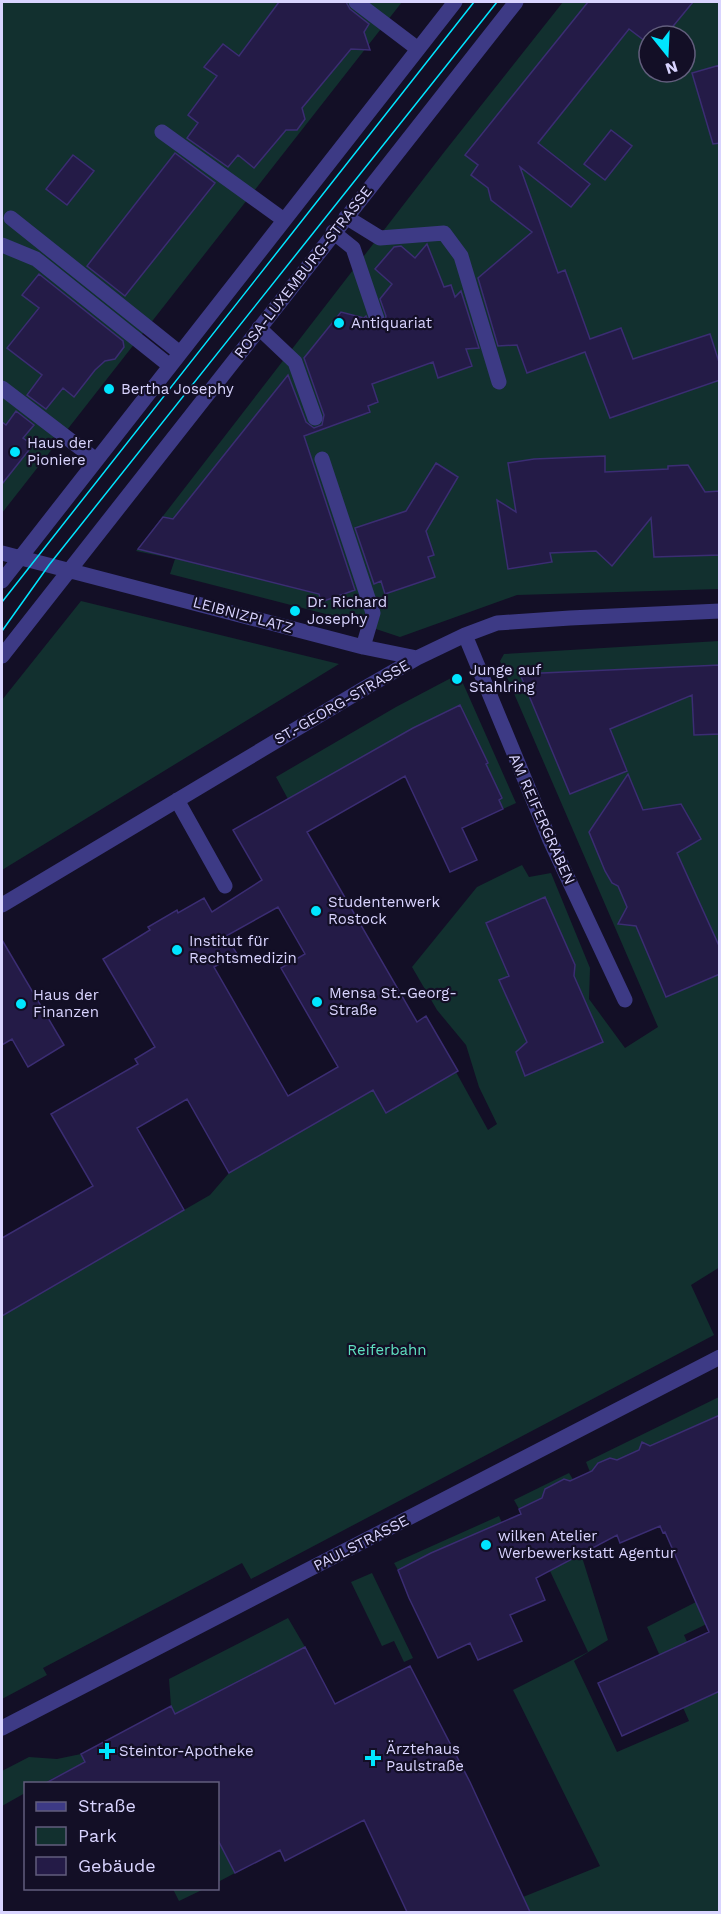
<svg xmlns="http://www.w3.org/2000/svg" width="721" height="1914" viewBox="0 0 721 1914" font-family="'Work Sans',sans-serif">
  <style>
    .green { fill: #12302f; fill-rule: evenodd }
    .building { fill: #241b47; stroke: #3b2d73; stroke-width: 1.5; fill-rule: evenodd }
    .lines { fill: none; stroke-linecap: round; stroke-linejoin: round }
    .minor { stroke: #3d3a85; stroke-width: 15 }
    .tram { stroke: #00e5ff; stroke-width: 1.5 }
    .poi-dot { fill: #00e5ff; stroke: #130f26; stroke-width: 2 }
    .labels { text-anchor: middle; stroke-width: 4.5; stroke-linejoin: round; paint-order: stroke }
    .street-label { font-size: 15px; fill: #d9d4ff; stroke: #130f26 }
    .poi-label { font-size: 15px; fill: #d9d4ff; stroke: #130f26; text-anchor: start }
    .park-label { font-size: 15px; fill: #5fe0c0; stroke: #130f26 }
  </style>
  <rect width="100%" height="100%" fill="#130f26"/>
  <path class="green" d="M2 2H402L2 513Z
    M563 2H719V589L517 595 400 637 349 620 170 574 175 559 136 551 445 151ZM649 36H685V72H649Z
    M81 601 339 664 2 870V700Z
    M719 641 720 1267 691 1285 714 1335 251 1579 242 1563 43 1668 47 1675 2 1699V1316L184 1210 210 1195 229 1173 373 1090 386 1112 456 1072 488 1130 497 1124 479 1087 466 1045 437 1010 412 967 477 887 522 865 529 877 551 873 590 968 589 999 625 1048 658 1027 500 661 504 654Z
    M451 678 462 681 516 803 503 809 499 800 502 798 486 764 488 762 459 705 413 728 288 799 276 777 396 707Z
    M719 1397V1415L650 1446 646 1444 640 1447 639 1451 615 1461 610 1458 598 1463 595 1466 596 1470 590 1472 586 1462Z
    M569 1473 574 1481 564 1479 542 1498 519 1509 514 1500Z
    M499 1516 502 1523 398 1570 394 1563Z
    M581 1554 608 1640 574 1661 617 1752 689 1721 647 1627 696 1602 690 1590 719 1577V1618L684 1635 711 1695 719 1691V1912H530L523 1897 600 1866 513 1690 588 1652 550 1571Z
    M372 1573 413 1658 404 1662 394 1641 382 1646 351 1582Z
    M288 1618 305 1647 175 1714 171 1706 169 1679Z
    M81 1754 85 1762 44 1783 26 1784 25 1793 2 1806V1771L29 1757 57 1759Z
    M218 1840 235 1873 218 1882Z
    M173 1889H204L179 1901Z"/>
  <path class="building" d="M279 2H346L350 9 369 24 364 32 370 50 351 49 302 108 305 119 297 130H286L254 168 238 155 228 167 187 138 198 123 188 115 217 76 204 67 223 44 239 56Z
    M588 2H693L665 36H649V44L629 29 538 143 590 184 571 207 520 167 558 273 565 270 590 339 621 328 633 359 710 334 720 365V380L610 418 585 352 527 373 517 345 498 346 478 278 532 232 491 200 488 188 471 175 478 165 465 155Z
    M720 65V143L713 144 692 73Z
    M611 130 632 146 605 180 584 164Z
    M175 153 215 183 125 296 87 266Z
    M73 155 94 171 67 205 46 189Z
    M427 244 444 287 451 285 455 297 461 291 479 348 466 349 472 366 438 378 433 362 372 384 378 402 368 406 370 412 304 436 355 590 321 602 319 594 138 549 163 517 173 519 288 375 306 422 314 428 322 425 324 415 304 358 341 312 364 318 366 316 370 326 375 328 384 326 386 316 380 299 392 284 375 269 394 247 401 246 415 258Z
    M39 274 123 341 124 347 115 359 105 361 95 370 74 397 63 388 46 409 27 395 42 375 7 348 39 308 22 295Z
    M16 411 34 425 23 438 33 445 2 484V422L6 425Z
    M605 456V472L668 469V466L688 465 705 492 720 491V555L654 557 651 518 612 566 596 551 550 553 552 562 508 569 497 500 516 512 508 463 534 459Z
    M436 463 458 477 426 531 434 555 428 557 435 577 385 594 381 581 374 584 355 528 406 511Z
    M720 665V734L694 735 692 695 610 729 627 771 570 794 520 674Z
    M460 705 488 763 486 764 502 798 499 800 503 809 462 828 477 860 450 872 405 776 307 832 417 1022 426 1016 458 1071 386 1113 373 1090 229 1173 187 1099 137 1128 184 1210 2 1316V1238L93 1186 51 1114 138 1064 135 1059 155 1047 103 959 150 930 148 927 177 910 178 913 204 898 212 912 262 880 233 830 413 728ZM278 907 305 954 281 968 338 1067 288 1096 214 967 237 954 226 936Z
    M628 774 643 810 681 804 701 839 677 853 720 948V974L666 997 636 926 618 924 627 907 618 886 612 883 605 871 589 832Z
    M545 897 575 965 574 976 603 1042 525 1076 516 1052 527 1042 499 980 509 976 486 923Z
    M2 940 64 1045 28 1067 12 1039 2 1045Z
    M720 1415V1691L622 1736 598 1683 709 1632 665 1532 663 1533 660 1526 620 1543 617 1535 536 1578 545 1600 510 1615 522 1641 478 1660 470 1643 438 1658 409 1598 398 1570 431 1553 521 1514 519 1509 542 1498 545 1489 564 1479 570 1481 592 1471 598 1463 610 1458 617 1460 639 1450 642 1442 650 1446Z
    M305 1647 335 1704 410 1666 470 1782 530 1912H407L364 1820 285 1861 280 1850 235 1873 218 1840V1784H44L85 1762 81 1754 171 1706 175 1714Z"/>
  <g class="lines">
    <path class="minor" d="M356 2 418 49
      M162 132 284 220
      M346 217 380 238 444 233 461 256 499 382
      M11 218 180 353
      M333 232 353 248 377 319
      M2 245 36 259 170 366
      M259 328 295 362 315 418
      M2 388 96 460
      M322 459 373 613 363 647
      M2 553 363 647 417 658
      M2 581 455 2
      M465 635 549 838 625 1000
      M2 656 516 2
      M177 800 225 886
      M2 905 365 688 417 658 465 635 497 623 570 618 720 611
      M2 1728 720 1357"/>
    <path class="tram" d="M2 602 474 2
      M2 631 49 565 497 2"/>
  </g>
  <g class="poi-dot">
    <circle cx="339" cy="323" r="6"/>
    <circle cx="109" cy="389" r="6"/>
    <circle cx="15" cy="452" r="6"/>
    <circle cx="295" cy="611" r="6"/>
    <circle cx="457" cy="679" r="6"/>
    <circle cx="316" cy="911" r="6"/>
    <circle cx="177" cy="950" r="6"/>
    <circle cx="317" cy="1002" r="6"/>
    <circle cx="21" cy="1004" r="6"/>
    <circle cx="486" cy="1545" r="6"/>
    <path d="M104 1742h6v6h6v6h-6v6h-6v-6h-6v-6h6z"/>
    <path d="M370 1749h6v6h6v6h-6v6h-6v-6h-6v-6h6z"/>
  </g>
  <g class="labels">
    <g class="street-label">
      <text transform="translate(303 272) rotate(-52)" y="5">ROSA-LUXEMBURG-STRASSE</text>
      <text transform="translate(243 615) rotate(15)" y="5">LEIBNIZPLATZ</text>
      <text transform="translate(342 702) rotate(-30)" y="5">ST.-GEORG-STRASSE</text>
      <text transform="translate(542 819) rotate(66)" y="5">AM REIFERGRABEN</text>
      <text transform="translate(361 1543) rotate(-27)" y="5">PAULSTRASSE</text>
    </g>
    <g class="poi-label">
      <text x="351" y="328">Antiquariat</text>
      <text x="121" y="394">Bertha Josephy</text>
      <text x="27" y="448">Haus der<tspan x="27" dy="17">Pioniere</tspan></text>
      <text x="307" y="607">Dr. Richard<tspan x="307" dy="17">Josephy</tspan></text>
      <text x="469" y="675">Junge auf<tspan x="469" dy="17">Stahlring</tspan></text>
      <text x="328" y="907">Studentenwerk<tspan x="328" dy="17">Rostock</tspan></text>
      <text x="189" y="946">Institut für<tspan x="189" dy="17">Rechtsmedizin</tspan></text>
      <text x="329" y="998">Mensa St.-Georg-<tspan x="329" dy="17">Straße</tspan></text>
      <text x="33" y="1000">Haus der<tspan x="33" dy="17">Finanzen</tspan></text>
      <text x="498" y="1541">wilken Atelier<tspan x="498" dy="17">Werbewerkstatt Agentur</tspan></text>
      <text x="386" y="1754">Ärztehaus<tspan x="386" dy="17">Paulstraße</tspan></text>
      <text x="119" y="1756">Steintor-Apotheke</text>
    </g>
    <g class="park-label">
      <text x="387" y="1355">Reiferbahn</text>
    </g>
  </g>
  <rect width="721" height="1914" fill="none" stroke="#d9d4ff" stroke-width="6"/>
  <rect x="24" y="1782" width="195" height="108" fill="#130f26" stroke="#625e7d" stroke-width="1.5"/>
  <rect x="36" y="1802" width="30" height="9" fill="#3d3a85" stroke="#625e7d" stroke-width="1.5"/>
  <text x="78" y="1812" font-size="18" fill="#d9d4ff">Straße</text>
  <rect x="36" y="1827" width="30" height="18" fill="#12302f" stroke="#625e7d" stroke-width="1.5"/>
  <text x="78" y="1842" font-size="18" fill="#d9d4ff">Park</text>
  <rect x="36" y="1857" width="30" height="18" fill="#241b47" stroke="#625e7d" stroke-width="1.5"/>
  <text x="78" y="1872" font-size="18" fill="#d9d4ff">Gebäude</text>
  <g transform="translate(667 54) rotate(162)"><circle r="28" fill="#130f26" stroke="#625e7d" stroke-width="1.5"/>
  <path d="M0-4.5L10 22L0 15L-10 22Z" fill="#00e5ff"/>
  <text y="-9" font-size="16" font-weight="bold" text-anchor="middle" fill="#d9d4ff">N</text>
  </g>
</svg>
